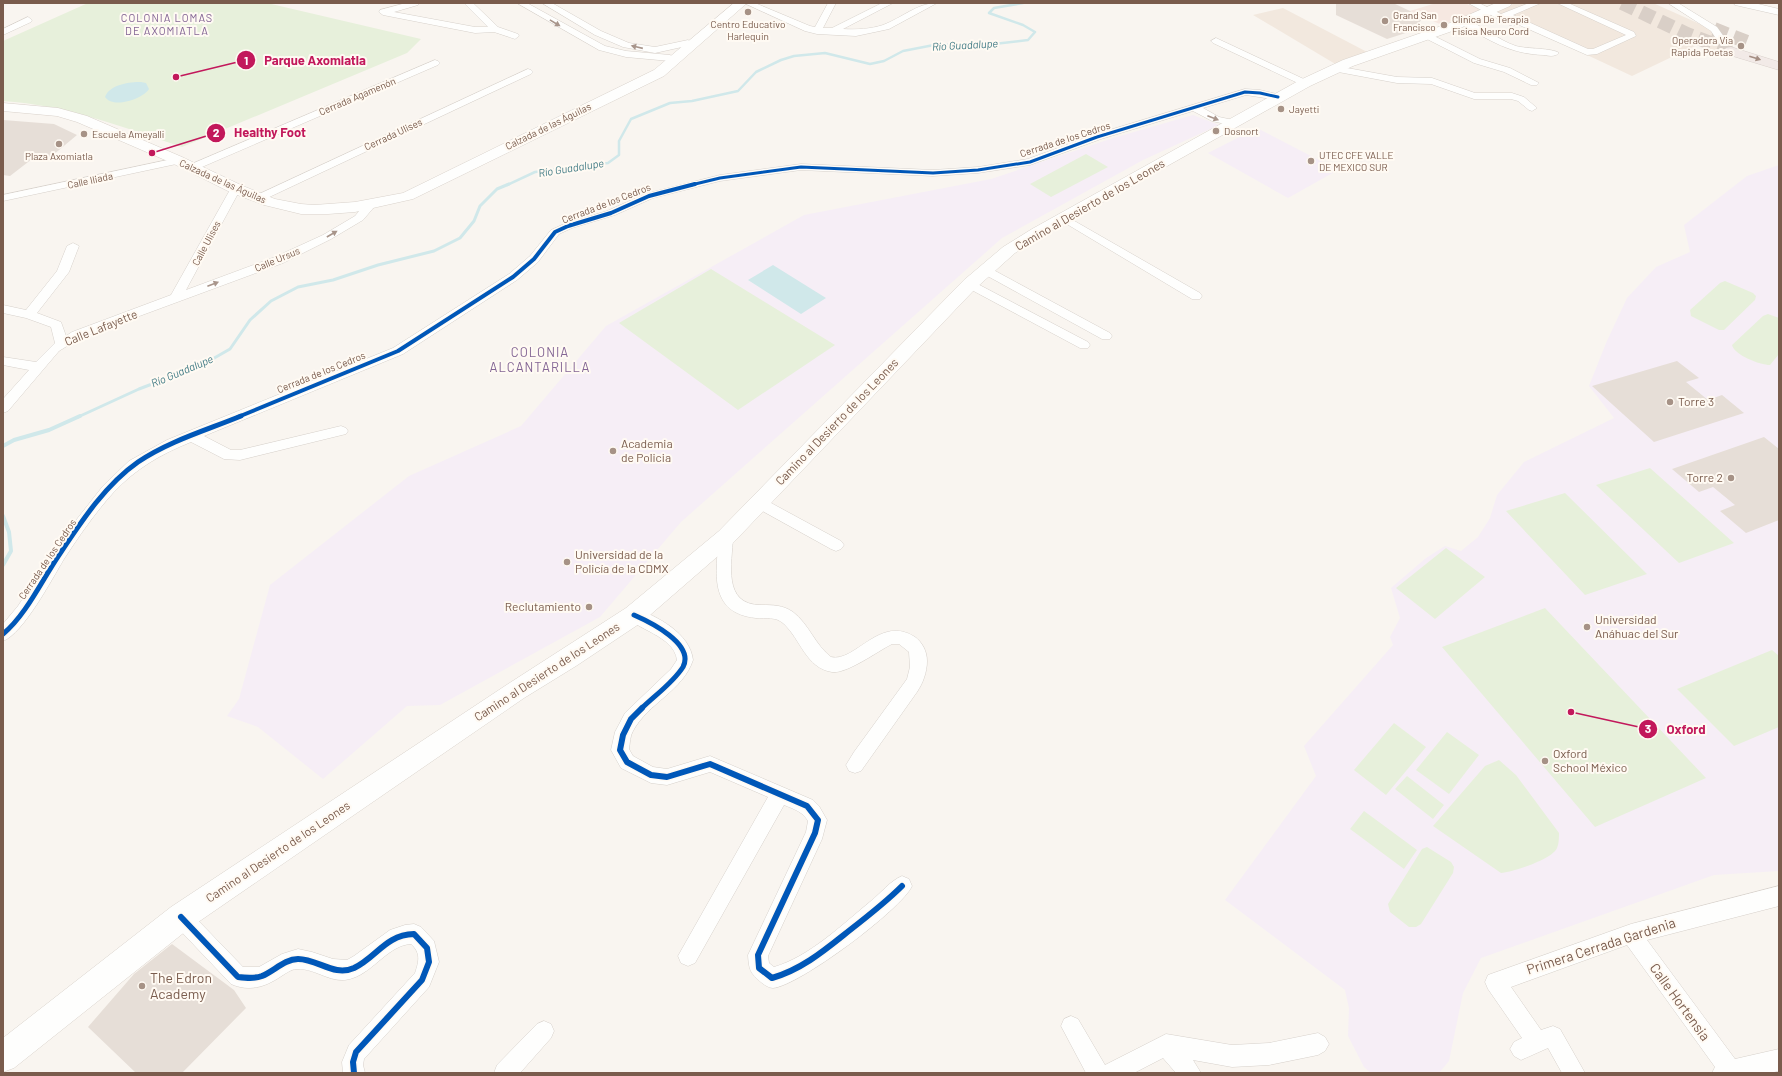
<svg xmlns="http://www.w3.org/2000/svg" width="1782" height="1076" viewBox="0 0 1782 1076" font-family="Barlow,sans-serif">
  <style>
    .residential { fill: #f2e8de }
    .commercial { fill: #f6e8e1 }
    .education { fill: #f6eef6 }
    .green { fill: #e7f0db }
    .water { fill: #d0e8ea }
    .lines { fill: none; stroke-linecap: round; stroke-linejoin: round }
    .stream-far2 { stroke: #d0e8ea; stroke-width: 2.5 }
    .stream-far1 { stroke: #d0e8ea; stroke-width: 3 }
    .stream { stroke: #d0e8ea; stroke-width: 4 }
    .building { fill: #e6ded7 }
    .motorway-tunnel { stroke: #d9cfc7; stroke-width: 14; stroke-dasharray: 14 7; stroke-linecap: butt }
    .minor-casing { stroke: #d7d1cb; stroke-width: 1 }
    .tertiary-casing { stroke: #d7d1cb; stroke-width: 1 }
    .secondary-casing { stroke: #d9d2cb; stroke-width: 1 }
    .motorway-casing { stroke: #dad1cc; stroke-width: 1 }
    .minor { fill: #fefefd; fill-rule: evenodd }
    .tertiary { fill: #fefefd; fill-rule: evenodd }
    .secondary { fill: #fefefd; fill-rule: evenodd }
    .motorway { fill: #f2eae7; fill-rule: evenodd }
    .cycleway-far3-casing { stroke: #fffaf3; stroke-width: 4.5 }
    .cycleway-far2-casing { stroke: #fffaf3; stroke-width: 6 }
    .cycleway-far1-casing { stroke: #fffaf3; stroke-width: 8 }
    .cycleway-casing { stroke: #fffaf3; stroke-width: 9 }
    .cycleway-far3 { stroke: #0057b8; stroke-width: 3 }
    .cycleway-far2 { stroke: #0057b8; stroke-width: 4 }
    .cycleway-far1 { stroke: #0057b8; stroke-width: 5 }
    .cycleway { stroke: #0057b8; stroke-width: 6 }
    .oneway { fill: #a8958b }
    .oneway2 { fill: #a48e83 }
    .poi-dot { fill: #a69286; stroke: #fffaf3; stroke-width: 1.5 }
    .labels { text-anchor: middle; stroke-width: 4; stroke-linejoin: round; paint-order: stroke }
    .far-poi-label { font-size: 10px; fill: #7a5c4d; stroke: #fffaf3; text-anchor: start }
    .far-street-label { font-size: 10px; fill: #7a5c4d; stroke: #fffaf3 }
    .far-neighbourhood-label { font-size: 11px; letter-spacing: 1px; fill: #846695; stroke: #fffaf3 }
    .far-water-label { font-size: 11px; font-style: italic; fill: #437c86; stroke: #fffaf3 }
    .street-label { font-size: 12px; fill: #7a5c4d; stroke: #fffaf3 }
    .poi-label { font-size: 12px; fill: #7a5c4d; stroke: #fffaf3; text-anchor: start }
    .neighbourhood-label { font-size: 13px; letter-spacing: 1px; fill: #846695; stroke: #fffaf3 }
    .near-street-label { font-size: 14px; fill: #7a5c4d; stroke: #fffaf3 }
    .near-poi-label { font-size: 14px; fill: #7a5c4d; stroke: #fffaf3; text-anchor: start }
    .leader { fill: none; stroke: #c2185b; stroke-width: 1.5 }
    .callout-dot { fill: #c2185b; stroke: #fffaf3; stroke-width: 1.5 }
    .mark-label { font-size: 12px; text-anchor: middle; font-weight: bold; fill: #fff }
    .callout-label { font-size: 13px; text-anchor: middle; font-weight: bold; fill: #c2185b; stroke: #fffaf3; stroke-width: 4; stroke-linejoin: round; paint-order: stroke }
  </style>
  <rect width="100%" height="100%" fill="#f9f5f0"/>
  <path class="residential" d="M1516 3H1653L1711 29 1724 44 1714 51 1699 44 1632 76 1493 11Z
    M1283 8 1369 53 1337 65 1253 15Z"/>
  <path class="commercial" d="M1436 3H1465L1481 10 1442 25 1410 11Z"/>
  <path class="education" d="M1193 115 1219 125 1143 160 1002 238 681 522 600 617 440 705 407 706 323 779 258 727 227 716 239 699 270 585 409 476 521 426 606 326 804 215 991 179 1113 138Z
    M1257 128 1338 170 1288 198 1208 153Z
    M1779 165V871L1714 875 1481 958 1463 993 1449 1061 1439 1073H1371L1364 1067 1348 1036 1349 1008 1345 990 1225 900 1316 776 1304 746 1393 645 1390 637 1400 618 1391 588 1426 558 1445 546 1461 551 1478 537 1490 518 1497 495 1524 462 1614 418 1589 386 1606 343 1627 298 1656 267 1690 252 1684 225 1747 176Z"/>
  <path class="green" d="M88 3H267L421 39 407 53 182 147C123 127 65 105 3 101V41Z
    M1086 154 1108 167 1051 197 1030 184Z
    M711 269 835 345 738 410 619 323Z
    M1725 281 1753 293 1756 296 1755 300 1724 330H1719L1691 316 1690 310 1720 283Z
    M1768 314 1779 318V354L1770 365C1760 365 1734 355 1732 345L1763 316Z
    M1650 468 1734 543 1679 563 1596 485Z
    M1565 493 1647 574 1585 595 1506 511Z
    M1446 548 1485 577 1435 619 1396 588Z
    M1545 608 1706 778 1595 827 1442 647Z
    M1772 650 1779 656V727L1734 746 1677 689Z
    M1394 723 1426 747 1386 795 1354 770Z
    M1447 732 1479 755 1449 794 1416 770Z
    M1499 760 1516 775 1559 833C1559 837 1559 844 1557 848 1553 859 1513 872 1501 873L1433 826 1485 766Z
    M1407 776 1444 805 1433 819 1395 789Z
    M1364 811 1417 850 1404 869 1350 829Z
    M1427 847 1451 862 1454 867 1453 873 1421 924 1416 927H1409L1390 912 1388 904 1422 849Z"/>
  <path class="water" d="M141 82 146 83 149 89C143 99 113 109 105 97 110 84 130 82 141 82Z
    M773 265 826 298 801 314 748 280Z"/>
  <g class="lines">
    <path class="stream-far2" d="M507 185 535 172 608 163 619 155V141L631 119 670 103 692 101 738 91 756 72 781 60 794 56 825 53 870 64 884 61 903 51 934 45 994 44 1028 40 1035 32 1023 25 989 13 994 8 1023 3"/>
    <path class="stream-far1" d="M78 417 139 389 202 365 230 349 250 320 271 301 298 287 333 280 378 265 434 251 460 238 474 221 480 206 497 189 509 184"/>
    <path class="stream" d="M3 446 14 440 49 430 80 416
      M3 516 9 532 11 551 3 565"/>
  </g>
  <path class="building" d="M1336 3H1393L1410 11 1421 20 1415 30 1387 39 1336 15Z
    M3 120 54 124 77 135 47 160 32 159 10 176 3 175Z
    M1677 361 1699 378 1686 382 1708 400 1722 395 1744 413 1654 442 1592 386Z
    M1764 437 1779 449V520L1746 533 1720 511 1735 505 1713 487 1699 492 1672 469Z
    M172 944 234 990 246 1008 182 1073H136L88 1027 134 974Z"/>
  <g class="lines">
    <path class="motorway-tunnel" d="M1622 3 1687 34 1731 51
      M1714 29 1752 44"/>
    <defs>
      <path id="minor" d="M406 3H419L418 5 394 12 475 27H488L464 3H473L498 27 518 34 519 36 515 39 494 32 475 33 383 15 379 12 380 10Z
        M517 3H527L605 46 626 51 670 55 675 58 670 61 626 57 599 50Z
        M542 3H552L601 31 629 43 655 47 688 40 693 43 691 45 655 53 623 47 595 35Z
        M744 3H755L810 26 815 27 828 3H836L823 28H832L882 3H893L843 29C856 30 871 29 883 25 902 18 917 3 937 3L889 29 856 36 817 34 805 31Z
        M1468 3H1479L1501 14 1529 3H1541L1513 15 1588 49H1593L1626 35 1557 3H1568L1634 32 1636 36 1597 54 1587 55 1517 24 1513 26 1510 25Z
        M1668 3H1678L1717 27 1729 44 1727 46H1721L1711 31Z
        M28 17 32 20 31 22 3 35V29Z
        M1463 19C1482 24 1497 40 1516 46 1526 49 1553 48 1559 53 1555 57 1549 56 1544 55 1509 54 1490 40 1460 24L1459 22 1460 20Z
        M1426 32 1480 59 1510 68 1539 83 1537 85H1531L1504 72 1474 63 1423 37 1422 35Z
        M1216 38 1308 81 1310 83 1308 85H1302L1213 43 1211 41Z
        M435 60 438 61 440 63 438 65 195 170 191 171 186 168 187 166Z
        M1336 66 1397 77 1432 78 1475 93H1512L1524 97 1537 108 1532 111 1529 110 1518 101 1511 99H1474L1431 84 1397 83 1333 71 1331 69Z
        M528 69 531 70 533 72 531 74 263 200 259 201 254 198 255 196Z
        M1245 89 1260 90 1281 95 1283 97 1278 100 1246 95 1203 108 1219 117 1238 121 1239 123 1238 125 1234 126 1212 121 1193 111 1101 139 1030 165 978 173 933 176 801 170 720 181 653 198 615 215 572 228 559 234 538 262 517 280 403 354 204 436 231 450H240L341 426 346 428 348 431 346 434 240 460 224 459 191 442C161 454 135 469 113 493 95 513 79 536 64 559 52 579 23 634 3 641V624L18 606 66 533 103 486 129 461 167 440 393 348 509 274 530 256 551 230 564 224 607 211 645 194 720 175 801 164 933 170 978 167 1028 159 1093 135Z
        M177 158 182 161 181 163 3 201V195Z
        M236 185 241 188 186 290 275 257 323 235 355 216 365 204 369 203 375 206 363 220 331 239 283 263 80 338 59 351 8 411 3 413V399L29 370 3 365V357L36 362 55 343 51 327 26 318 3 313V305L26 310 57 271 67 246 73 243 79 246 69 272 37 313 61 322 66 336 72 332 171 295 231 188Z
        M1064 215 1200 293 1202 296 1200 299H1192L1060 220 1058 218 1060 216Z
        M986 266 1110 333 1112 336 1110 339H1102L982 273 980 270 982 267Z
        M970 280 1088 342 1090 345 1088 348H1080L966 287 964 284 966 281Z
        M760 497 841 541 844 545 841 549 836 551 831 549 755 507 753 503 755 499Z
        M726 531 731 533 733 537C732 563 722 605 761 605 773 605 783 605 793 612 809 624 815 645 831 657 855 663 880 614 915 637 922 642 927 651 927 661 927 672 923 683 917 692L861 771 855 773 849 771 846 765 854 752 907 679 910 667 909 652 899 644H892C878 651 847 674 832 672 806 668 801 640 784 624 776 616 766 619 756 618 708 613 716 572 719 537L721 533Z
        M634 608C657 616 690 633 693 660 683 691 648 703 633 731 630 736 630 743 629 749L633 756 653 767 667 769 710 756 813 800 819 806 827 820 822 839 768 956 769 963 774 967C809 957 843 924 871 901 881 893 890 881 902 876L909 879 912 886C902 909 799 986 773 988 769 988 765 985 762 983 750 973 749 970 748 955L806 832 808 821C803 812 794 809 784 805L695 963 688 966 681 963 678 956 768 797 710 772 667 785 651 783 621 768 611 750 615 732 625 713 671 669 677 660C674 635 633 629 626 615L628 610Z
        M1779 886V906L1647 940 1735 1059 1779 1049V1071L1769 1073H1712L1715 1067 1627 945 1511 987 1541 1030 1553 1026 1560 1029 1585 1073H1562L1548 1048 1521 1060 1514 1056 1510 1049 1514 1042 1522 1038 1488 989 1485 982 1488 975 1631 924Z
        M181 907 188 910 243 967H259L282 954 298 949 312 952 333 959 347 960 354 956 390 930 405 925 414 924 421 927 434 941 439 962 429 987 364 1059 363 1065 365 1073H343L342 1062 349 1045 415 973C419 961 421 953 411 944 389 945 374 971 353 978 332 986 317 968 297 969 291 969 285 974 280 977 265 987 249 992 231 984L174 924 171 917 174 910Z
        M1071 1016 1078 1019 1105 1065 1166 1034 1232 1045 1269 1043 1318 1033 1325 1037 1329 1044 1325 1051 1318 1055 1269 1065 1232 1067 1193 1060 1201 1073H1176L1163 1058 1134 1073H1086L1061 1026 1064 1019Z
        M544 1021 551 1024 554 1031 551 1038 520 1073H494L497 1065 537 1024Z"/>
      <path id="tertiary" d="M1734 3H1754L1779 9V15L1735 5Z"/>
      <path id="secondary" d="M734 3H747L664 76 413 199 355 212 328 214H301L264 205 232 193 172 163 77 122 57 116 3 111V103L58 108 87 116 182 157 243 186 275 199 301 204 314 205 355 202 403 193 654 70Z
        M1496 3H1512L1510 6 1458 29 1353 66 1310 86 1044 235 1015 253 976 288 733 543 642 622 576 666 524 698 191 927 14 1068 3 1072V1038L171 907 508 684 626 608 719 531 964 280 1003 247 1032 229 1300 80 1343 60 1450 23Z"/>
      <path id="motorway" d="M1731 47 1779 62V70L1726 54 1724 51 1726 48Z"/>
    </defs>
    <use href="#minor" class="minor-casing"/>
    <use href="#tertiary" class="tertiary-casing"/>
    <use href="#secondary" class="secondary-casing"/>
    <use href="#motorway" class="motorway-casing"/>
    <use href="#minor" class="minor"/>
    <use href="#tertiary" class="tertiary"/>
    <use href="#secondary" class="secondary"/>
    <use href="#motorway" class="motorway"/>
    <defs>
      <path id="cycleway-far3" d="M691 185 720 178 801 167 933 173 978 170 1030 162 1097 137 1245 92 1260 93 1278 97"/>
      <path id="cycleway-far2" d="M238 417 398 351 513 277 534 259 555 232 568 226 611 213 649 196 695 184"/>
      <path id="cycleway-far1" d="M634 615C650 622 695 644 683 667 673 683 654 696 641 709
        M3 634C26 615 42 580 59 555 81 522 105 485 138 462 169 441 207 430 241 416"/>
      <path id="cycleway" d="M642 708 631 719 623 735 620 750 627 762 651 775 667 777 710 764 807 806 818 820 815 833 758 955 759 968 772 978C803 969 826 949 850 930 868 916 886 902 902 886
        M181 917 238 977C246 978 254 979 262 976 274 971 285 959 298 959 318 959 334 977 354 968 377 957 385 935 414 934L427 948 429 962 422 980 356 1052 353 1062 354 1073"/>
    </defs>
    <use href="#cycleway-far3" class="cycleway-far3-casing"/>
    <use href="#cycleway-far2" class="cycleway-far2-casing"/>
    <use href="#cycleway-far1" class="cycleway-far1-casing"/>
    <use href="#cycleway" class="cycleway-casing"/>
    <use href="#cycleway-far3" class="cycleway-far3"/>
    <use href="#cycleway-far2" class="cycleway-far2"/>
    <use href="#cycleway-far1" class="cycleway-far1"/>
    <use href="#cycleway" class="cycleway"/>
  </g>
  <defs><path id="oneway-solid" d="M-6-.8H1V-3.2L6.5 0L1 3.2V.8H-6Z"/></defs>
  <g class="oneway">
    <use href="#oneway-solid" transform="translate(555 23) rotate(31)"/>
    <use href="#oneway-solid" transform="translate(637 47) rotate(-167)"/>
    <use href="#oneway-solid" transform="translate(1213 118) rotate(21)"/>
    <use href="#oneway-solid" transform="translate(332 234) rotate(-30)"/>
    <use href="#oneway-solid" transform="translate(213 284) rotate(-21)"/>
  </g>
  <use class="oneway2" href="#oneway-solid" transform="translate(1755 58) rotate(18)"/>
  <g class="poi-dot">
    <circle cx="748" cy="12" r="4"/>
    <circle cx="1385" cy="21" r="4"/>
    <circle cx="1444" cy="25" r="4"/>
    <circle cx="1741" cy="46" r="4"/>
    <circle cx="1281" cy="109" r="4"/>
    <circle cx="1216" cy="131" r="4"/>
    <circle cx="84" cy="134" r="4"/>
    <circle cx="59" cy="144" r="4"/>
    <circle cx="1311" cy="161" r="4"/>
    <circle cx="1670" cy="402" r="4"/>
    <circle cx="613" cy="451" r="4"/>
    <circle cx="1731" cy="478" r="4"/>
    <circle cx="567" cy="562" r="4"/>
    <circle cx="589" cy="607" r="4"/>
    <circle cx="1587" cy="627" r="4"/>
    <circle cx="1545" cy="761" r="4"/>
    <circle cx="142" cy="986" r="4"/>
  </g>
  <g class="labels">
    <g class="far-poi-label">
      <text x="1393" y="19">Grand San<tspan x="1393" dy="12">Francisco</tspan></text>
      <text x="1452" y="23">Clinica De Terapia<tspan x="1452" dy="12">Fisica Neuro Cord</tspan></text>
      <text x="748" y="28" text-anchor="middle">Centro Educativo<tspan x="748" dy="12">Harlequin</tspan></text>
      <text x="1733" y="44" text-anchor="end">Operadora Via<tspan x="1733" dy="12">Rapida Poetas</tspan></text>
      <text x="1289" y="113">Jayetti</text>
      <text x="1224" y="135">Dosnort</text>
      <text x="92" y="138">Escuela Ameyalli</text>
      <text x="1319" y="159">UTEC CFE VALLE<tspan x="1319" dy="12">DE MEXICO SUR</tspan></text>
      <text x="59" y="160" text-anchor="middle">Plaza Axomiatla</text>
    </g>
    <g class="far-street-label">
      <text transform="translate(357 96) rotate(-23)" y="4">Cerrada Agamenón</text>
      <text transform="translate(548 126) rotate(-26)" y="4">Calzada de las Águilas</text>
      <text transform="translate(393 134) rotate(-25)" y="4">Cerrada Ulises</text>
      <text transform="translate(1065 139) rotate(-18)" y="4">Cerrada de los Cedros</text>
      <text transform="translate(90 180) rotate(-12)" y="4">Calle Iliada</text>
      <text transform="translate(223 181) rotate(24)" y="4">Calzada de las Águilas</text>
      <text transform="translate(606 203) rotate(-21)" y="4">Cerrada de los Cedros</text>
      <text transform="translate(206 243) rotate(-62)" y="4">Calle Ulises</text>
      <text transform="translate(277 259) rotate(-23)" y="4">Calle Ursus</text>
      <text transform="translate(321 372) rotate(-22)" y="4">Cerrada de los Cedros</text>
      <text transform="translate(47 559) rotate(-56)" y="4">Cerrada de los Cedros</text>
    </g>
    <g class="far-neighbourhood-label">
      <text x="167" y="22">COLONIA LOMAS<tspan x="167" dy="13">DE AXOMIATLA</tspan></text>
    </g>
    <g class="far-water-label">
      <text transform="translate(965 45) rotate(-3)" y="4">Río Guadalupe</text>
      <text transform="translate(571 168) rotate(-9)" y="4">Río Guadalupe</text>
      <text transform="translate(182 371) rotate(-23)" y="4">Río Guadalupe</text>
    </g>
    <g class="street-label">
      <text transform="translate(1090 205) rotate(-30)" y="4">Camino al Desierto de los Leones</text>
      <text transform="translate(101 328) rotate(-22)" y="4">Calle Lafayette</text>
      <text transform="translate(837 422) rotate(-46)" y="4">Camino al Desierto de los Leones</text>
      <text transform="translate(547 672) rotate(-33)" y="4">Camino al Desierto de los Leones</text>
      <text transform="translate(278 852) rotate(-34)" y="4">Camino al Desierto de los Leones</text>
    </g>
    <g class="poi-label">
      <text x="1678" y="406">Torre 3</text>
      <text x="621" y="448">Academia<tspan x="621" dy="14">de Policia</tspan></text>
      <text x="1723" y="482" text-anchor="end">Torre 2</text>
      <text x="575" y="559">Universidad de la<tspan x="575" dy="14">Policía de la CDMX</tspan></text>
      <text x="581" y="611" text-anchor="end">Reclutamiento</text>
      <text x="1595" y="624">Universidad<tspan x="1595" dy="14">Anáhuac del Sur</tspan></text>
      <text x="1553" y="758">Oxford<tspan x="1553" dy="14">School México</tspan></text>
    </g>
    <g class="neighbourhood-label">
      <text x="540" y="357">COLONIA<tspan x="540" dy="15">ALCANTARILLA</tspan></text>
    </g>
    <g class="near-street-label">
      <text transform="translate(1601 946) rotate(-18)" y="5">Primera Cerrada Gardenia</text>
      <text transform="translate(1680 1002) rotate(54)" y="5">Calle Hortensia</text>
    </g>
    <g class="near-poi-label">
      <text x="150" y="983">The Edron<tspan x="150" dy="16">Academy</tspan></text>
    </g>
  </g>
  <path class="leader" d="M176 77L246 60M152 153L216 133M1571 712L1648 729"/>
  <g class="callout-dot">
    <circle cx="176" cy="77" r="4"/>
    <circle cx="152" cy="153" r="4"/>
    <circle cx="1571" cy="712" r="4"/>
    <circle cx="246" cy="60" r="10"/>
    <circle cx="216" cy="133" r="10"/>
    <circle cx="1648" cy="729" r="10"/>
  </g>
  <g class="mark-label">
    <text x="246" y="65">1</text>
    <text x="216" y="137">2</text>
    <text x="1648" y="733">3</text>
  </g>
  <g class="callout-label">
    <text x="315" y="65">Parque Axomiatla</text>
    <text x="270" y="137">Healthy Foot</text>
    <text x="1686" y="734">Oxford</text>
  </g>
  <rect width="1782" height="1076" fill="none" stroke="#7a5c4d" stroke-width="8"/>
</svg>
